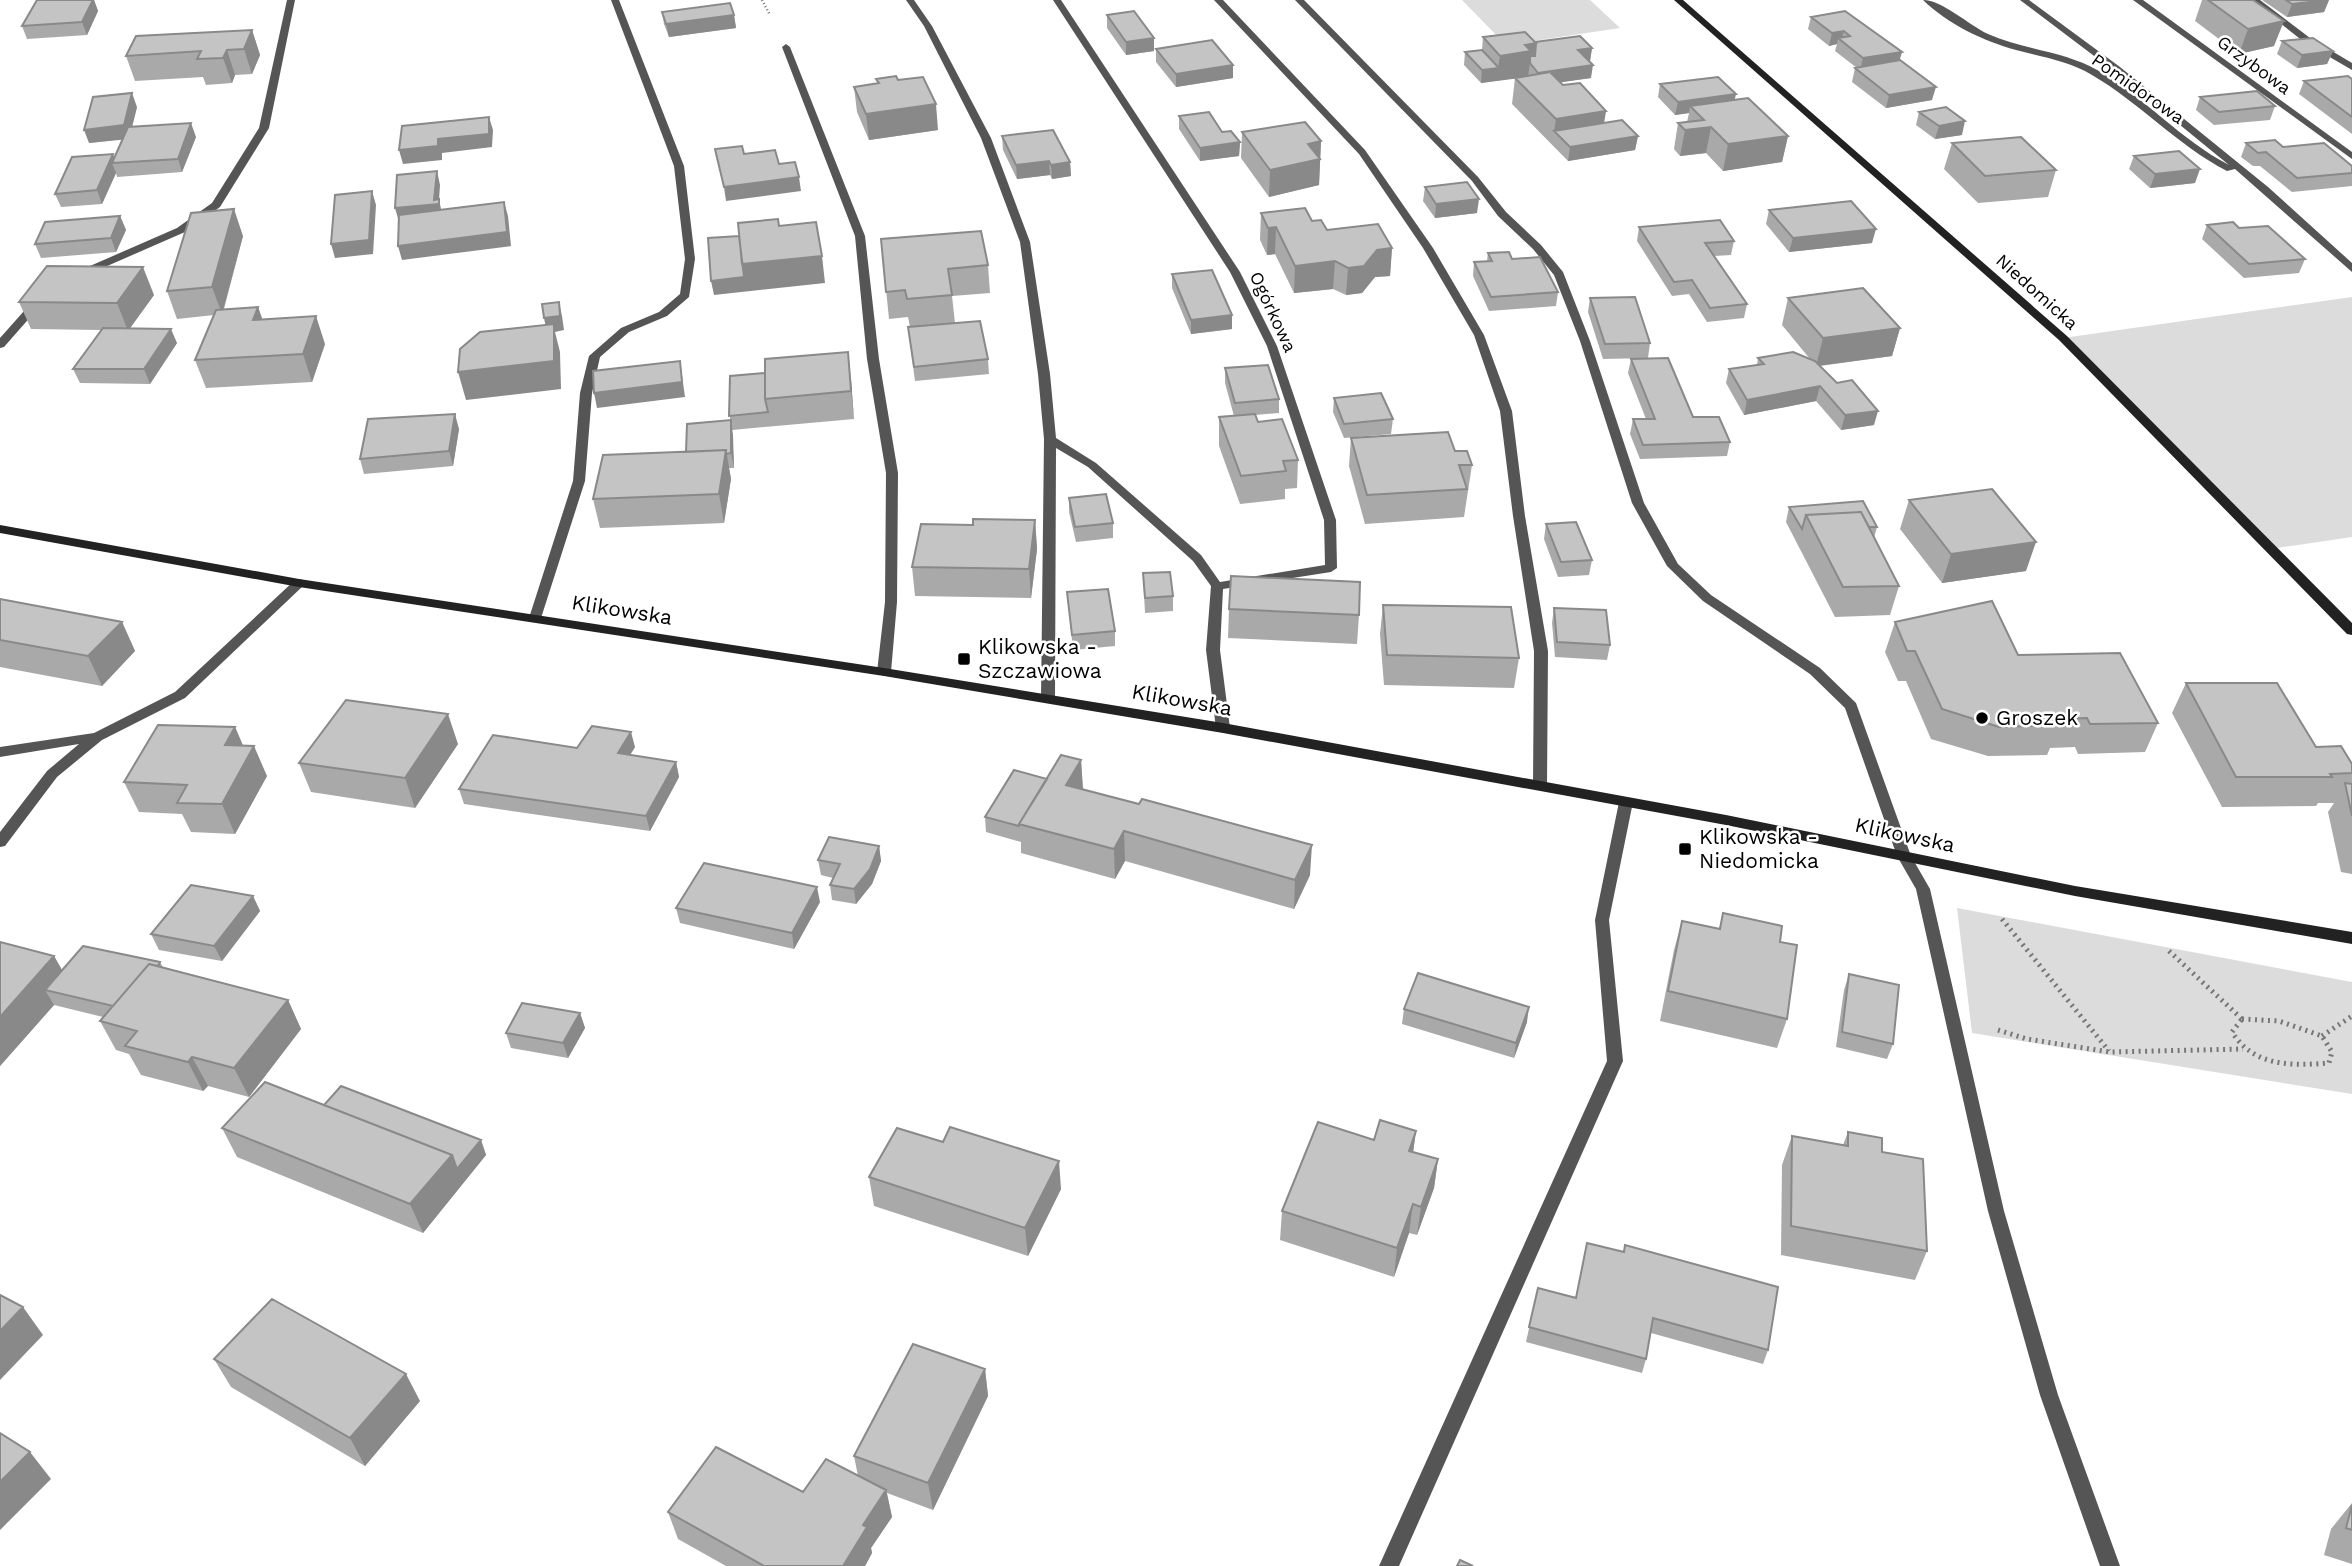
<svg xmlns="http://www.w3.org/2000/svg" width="2352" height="1566" viewBox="0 0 2352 1566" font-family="'Work Sans',sans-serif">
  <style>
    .green { fill: #dcdcdc }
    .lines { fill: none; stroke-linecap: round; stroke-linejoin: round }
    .path-far1 { stroke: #777; stroke-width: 2.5; stroke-dasharray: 1 2.5; stroke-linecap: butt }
    .path { stroke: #777; stroke-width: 5; stroke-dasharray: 2 4.5; stroke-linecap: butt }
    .street { fill: #555; fill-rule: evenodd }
    .secondary { fill: #222; fill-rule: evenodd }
    .wall { fill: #a9a9a9 }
    .shaded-wall { fill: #898989 }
    .building { fill: #c4c4c4; stroke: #898989; stroke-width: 2 }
    .poi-dot { fill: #000; stroke: #fff; stroke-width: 2.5 }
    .labels { text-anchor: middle; stroke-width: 5; stroke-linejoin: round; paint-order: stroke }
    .far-street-label { font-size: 18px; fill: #000; stroke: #fff }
    .street-label { font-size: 21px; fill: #000; stroke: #fff }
    .poi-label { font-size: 21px; fill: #000; stroke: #fff; text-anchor: start }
  </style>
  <rect width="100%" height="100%" fill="#fff"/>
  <path class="green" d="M1462 0H1590L1620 28 1506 45Z
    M2352 297V537L2270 549 2063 338Z
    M1957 908 2352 982V1094L1972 1033Z"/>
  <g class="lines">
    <path class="path-far1" d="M762 0 770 15"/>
    <path class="path" d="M2002 919 2109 1051
      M2169 951 2242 1019
      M2242 1019 2279 1021 2322 1036 2332 1052 2329 1063C2292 1066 2254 1067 2232 1032Z
      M1998 1030 2027 1039 2110 1052 2243 1049
      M2322 1036 2352 1016"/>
    <path class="street" d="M287 0H295L269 128 220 207 185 232 82 277H74V273L177 228 212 203 259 128Z
      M611 0H619L684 166 695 259 689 297 667 316 629 332 600 357 592 393 585 481 541 618 535 622 529 618 573 481 580 393 589 356 621 328 659 312 680 294 685 259 674 166Z
      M906 0H914L932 26 991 138 1030 242 1050 374 1056 438 1096 463 1201 555 1220 582 1325 565 1324 520 1267 346 1230 272 1053 0H1061L1240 272 1277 346 1336 520 1337 568 1331 572 1223 589 1220 650 1230 728 1228 731H1218L1216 728 1206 650 1211 586 1193 561 1088 467 1056 448 1055 699 1048 703 1041 699 1044 439 1038 374 1020 242 981 138 924 26Z
      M1214 0H1223L1365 150 1433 248 1484 335 1512 411 1525 516 1548 651 1547 785 1545 788 1540 790 1533 785 1534 651 1513 516 1500 411 1474 335 1423 248 1359 154Z
      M1295 0H1304L1478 177 1506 212 1541 245 1563 272 1590 341 1644 503 1678 564 1711 595 1820 668 1856 703 1911 856 1930 889 2004 1211 2058 1395 2120 1566H2100L2040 1395 1988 1211 1916 889 1897 856 1845 708 1810 674 1703 601 1667 566 1632 503 1580 341 1554 275 1533 249 1498 216 1472 181Z
      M1923 0C1942 0 1969 25 1988 34 2024 50 2065 51 2099 71 2145 98 2181 140 2229 165L2114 71 2020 0H2029L2120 67 2268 187 2352 263V272L2235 169 2227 171C2177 145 2140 103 2092 75 2069 61 2042 57 2016 50 1983 41 1948 24 1923 0Z
      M2133 0H2143L2352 152V159Z
      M2251 0H2260L2310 38 2352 63V70L2304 42Z
      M786 44 790 47 865 236 879 359 898 473 897 602 891 672 884 676 877 672 885 602 886 473 867 359 855 236 782 47Z
      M36 301 40 302V306L4 347 0 348V338L32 302Z
      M299 579 303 580 305 583 303 586 185 698 102 740 57 777 5 846 0 847V832L47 771 79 744 0 757V747L94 733 175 692 295 580Z
      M1626 797 1633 802 1609 920 1623 1061 1399 1566H1379L1607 1061 1595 920 1619 802Z"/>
    <path class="secondary" d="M1674 0H1683L2067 336 2352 623V635L2347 634 2059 340Z
      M0 525 299 579 884 668 1223 723 1726 815 2075 886 2352 932V944L2075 896 1726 825 1223 733 884 676 299 587 0 533Z"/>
  </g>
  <path class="wall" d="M37 0H94L98 11 87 35 27 39 22 26Z
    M2202 0H2253L2274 46 2239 54 2195 21Z
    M2262 0H2329L2324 12 2287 17Z
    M662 12 734 15 736 28 669 37 664 24Z
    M1107 15 1154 51 1126 55 1107 28Z
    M1811 17 1902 52 1899 61 1932 100 1886 108 1852 82 1855 68H1857L1835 51 1837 44 1829 46 1808 29Z
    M252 30 260 55 252 74 235 75 232 83 206 85 203 77 135 81 126 56Z
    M1483 37 1592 48 1590 61 1589 62 1591 78 1560 82 1604 123 1638 136 1635 150 1568 161 1512 104 1515 78 1481 83 1464 65 1465 52 1482 50Z
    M2282 41 2333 51 2327 64 2297 68 2277 54Z
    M1156 49 1233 65V78L1176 87 1156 62Z
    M876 79 898 80 938 130 869 140 857 112 854 87 877 83Z
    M2352 79V134L2299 94 2304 81Z
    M1660 84 1735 100 1788 136 1782 162 1723 171 1706 153 1680 156 1674 149 1678 123 1687 122 1689 113 1675 115 1658 97Z
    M2200 97 2275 106 2270 120 2214 125 2196 110Z
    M137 107 132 127 196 137 182 172 117 177 116 173 102 204 61 207 55 194 113 154 114 158 123 139 89 143Z
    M1919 112 1962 135 1935 139 1916 125Z
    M1179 116 1222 132 1240 142 1239 156 1200 161 1179 129Z
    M1242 132 1321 141 1319 185 1269 197 1241 158Z
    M1002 136 1070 162 1071 176 1052 179 1050 175 1017 179 1003 150Z
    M1952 143 2056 170 2048 197 1978 203 1944 169Z
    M2246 143 2283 147 2352 166V186L2292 192 2260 166H2253L2241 157Z
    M2134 156 2195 183 2150 188 2129 169Z
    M1425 187 1477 213 1435 218 1423 201Z
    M1769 210 1872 243 1789 252 1766 224Z
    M1261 213 1312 221 1327 230 1392 248 1390 276 1375 277 1362 293 1346 295 1333 289 1294 293 1275 254 1267 255 1260 240Z
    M120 216 126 230 116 252 41 258 35 244Z
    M2207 225 2239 228 2305 259 2299 273 2244 278 2202 239Z
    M1639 227 1734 241 1731 255 1714 256 1747 304 1744 318 1707 322 1689 294 1672 296 1637 241Z
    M243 236 224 309 258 307 262 319 325 344 312 382 206 388 195 360 214 315 177 319 167 291Z
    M881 239 988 265 990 293 952 296 955 323 910 327 908 317 889 319Z
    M1488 253 1512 259 1558 292 1556 306 1489 311 1473 276 1474 262 1487 261Z
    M1172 274 1232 329 1191 334 1172 288Z
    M154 295 130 328 177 343 150 384 80 383 73 369 101 330 31 329 19 302Z
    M1590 298 1650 343 1648 358 1603 359 1588 312Z
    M1788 298 1900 328 1892 356 1820 366 1874 425 1841 430 1816 401 1744 415 1726 383 1729 369 1757 365 1758 358 1810 359 1782 325Z
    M908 327 988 359 989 374 915 381Z
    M1631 359 1693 417 1730 442 1727 456 1640 459 1630 434 1633 419H1646L1628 373Z
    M1225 368 1279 399V413L1255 415 1258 422 1298 460 1297 488 1285 489V499L1240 504 1219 446V417L1234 416 1225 383Z
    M730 376 851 380 854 419 732 430 734 468H729L731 479 724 523 600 528 593 499 686 452 730 420Z
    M1334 398 1393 419 1391 434 1344 438 1333 412Z
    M459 429 453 466 364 474 360 459Z
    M1351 438 1455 451 1472 465 1464 517 1365 524 1349 466Z
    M1069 498 1113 523V538L1076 542 1069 512Z
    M1909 500 2026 571 1942 583 1900 529Z
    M1789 507 1877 527 1874 538 1899 586 1890 615 1835 617 1786 522Z
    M1035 520 1037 549 1031 598 915 596 912 567 973 525Z
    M1546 524 1592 560 1589 575 1558 577 1544 539Z
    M1143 573 1173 596V611L1145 613Z
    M1067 592 1115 631V646L1073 650Z
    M0 599 122 622 135 651 102 686 0 667Z
    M1383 605 1519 658 1514 688 1384 685 1380 634Z
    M1554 608 1610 645 1607 660 1555 657 1552 623Z
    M1229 609 1359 615 1357 644 1228 638Z
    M1895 622 2018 655 2158 723 2145 752 2078 754 2075 747 2050 748 2047 755 1988 756 1931 739 1906 681H1898L1885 652Z
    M2186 683 2352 764V874L2341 872 2328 812 2334 803H2318L2316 806 2222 807 2172 713Z
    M235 727 243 746 267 776 235 834 191 832 182 814 139 812 124 782Z
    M458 744 415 808 311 792 299 763Z
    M635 747 630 755 676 762 679 777 650 831 464 804 459 789 577 748Z
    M1081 760 1083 790 1310 875 1294 909 1125 861 1115 879 1021 853V842L986 832 985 817 1047 779Z
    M879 846 881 861 872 884 856 904 832 900 830 885 833 878 821 875 818 860Z
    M253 896 260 911 222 961 159 950 151 934Z
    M820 902 794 949 680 923 676 908Z
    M1723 913 1780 942 1787 1019 1777 1048 1660 1021 1674 950 1682 921 1719 929Z
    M0 942 54 956 62 970 160 962 163 967 288 1000 301 1029 249 1097 208 1086 203 1091 141 1075 129 1054 116 1050 100 1021 103 1017 54 1005 0 1066Z
    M1849 974 1893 1044 1887 1059 1836 1047 1844 990Z
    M1404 1009 1527 1022 1514 1058 1402 1024Z
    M580 1013 585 1028 568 1058 511 1048 506 1033Z
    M324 1105 481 1140 486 1155 423 1233 237 1157 222 1128Z
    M1416 1131 1413 1152 1438 1159 1434 1188 1417 1235 1409 1233 1394 1277 1280 1240 1282 1211 1374 1140Z
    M1848 1132 1882 1152 1927 1251 1915 1280 1781 1255 1782 1165 1792 1136 1843 1145Z
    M869 1177 1061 1189 1028 1256 874 1206Z
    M1587 1243 1768 1350 1763 1364 1651 1333 1646 1359 1642 1373 1526 1342 1538 1288 1576 1297Z
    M214 1359 420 1401 365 1466 231 1387Z
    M985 1369 988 1396 933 1510 887 1493 892 1517 871 1548 872 1553 865 1566H726L678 1539 668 1512 803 1492 858 1476 854 1456Z
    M2352 1503V1564L2324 1555 2331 1529Z"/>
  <path class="shaded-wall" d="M93 0H94L98 11 87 35 82 22Z
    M2329 0 2324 12 2287 17 2292 4Z
    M734 15 736 28 669 37 666 24Z
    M2284 21 2274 46 2239 54 2248 29Z
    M252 30 260 55 252 74 244 49Z
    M1844 31 1841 41 1838 38 1837 44 1829 46 1832 33Z
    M1154 38V51L1126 55V42Z
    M1536 43 1533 67 1530 63 1528 77 1481 83 1482 70 1498 68 1500 56 1525 45Z
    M1592 48 1590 61 1576 63 1578 50Z
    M227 50 235 75 232 83 223 58Z
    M2333 51 2327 64 2297 68 2302 55Z
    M1902 52 1898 65 1860 71 1863 58Z
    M1233 65V78L1176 87V74Z
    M1593 65 1591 78 1536 86 1538 73Z
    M1936 87 1932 100 1886 108 1889 95Z
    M132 93 137 107 129 139 89 143 84 130Z
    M1736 94 1733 107 1690 106 1689 113 1675 115 1678 102Z
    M936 104 938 130 869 140 866 114Z
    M1606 111 1602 137 1554 131 1556 119Z
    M489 117 493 130 492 147 442 153V160L403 164 399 150 438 139Z
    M1965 121 1962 135 1935 139 1939 126Z
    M191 123 196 137 182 172 178 159Z
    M1711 127 1706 153 1680 156 1685 130Z
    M1638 136 1635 150 1568 161 1570 147Z
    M1788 136 1782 162 1723 171 1728 144Z
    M1321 141 1319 185 1269 197 1270 170 1308 144Z
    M1240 142 1239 156 1200 161V148Z
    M113 154 116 163H112L116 173 102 204 97 190Z
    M1049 161 1050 175 1017 179 1016 165Z
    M1070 162 1071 176 1052 179 1051 165Z
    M2200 169 2195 183 2150 188 2155 174Z
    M437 171 440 185 439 200 442 213 399 222 395 208 434 200Z
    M799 177 801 191 726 201 724 187Z
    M372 191 376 205 373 254 335 258 331 244Z
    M1479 199 1477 213 1435 218 1436 204Z
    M504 202 508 216 511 246 402 260 398 246Z
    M234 209 243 236 222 314 212 287Z
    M120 216 126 230 116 252 111 238Z
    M1276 227 1275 254 1267 255 1268 228Z
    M1876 229 1872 243 1789 252 1793 238Z
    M1392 248 1390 276 1375 277 1362 293 1346 295 1348 268 1377 250Z
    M822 256 825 283 714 295 711 281 742 264Z
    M1335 261 1333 289 1294 293 1295 266Z
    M143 267 154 295 128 331 117 303Z
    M559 302 562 316 564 330 555 332 560 352 561 389 466 400 458 372 547 333 544 318Z
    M258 307 268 335 253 320Z
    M1232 315V329L1191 334V320Z
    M316 316 325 344 312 382 303 354Z
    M1900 328 1892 356 1816 366 1823 338Z
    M171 329 177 343 150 384 144 369Z
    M848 352 851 380 854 419 851 391Z
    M680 361 685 397 597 408 594 393Z
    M1820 386 1816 401 1744 415 1747 400Z
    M1878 411 1874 425 1841 430 1845 415Z
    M455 414 459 429 453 466 449 451Z
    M731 420 733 435 734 468 731 453Z
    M726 450 731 479 724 523 719 494Z
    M1035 520 1037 549 1031 598 1029 569Z
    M2036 542 2026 571 1942 583 1951 554Z
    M122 622 135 651 102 686 88 656Z
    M448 714 458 744 415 808 405 778Z
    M235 727 248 757 254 746 267 776 235 834 222 804 225 745Z
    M631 732 635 747 622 768 618 753Z
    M1081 760 1083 790 1066 785Z
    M676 762 679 777 650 831 646 816Z
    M1124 831 1125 861 1115 879 1114 849Z
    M1312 845 1310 875 1294 909 1295 880Z
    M879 846 881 861 872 884 856 904 854 889Z
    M817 887 820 902 794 949 792 933Z
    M253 896 260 911 222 961 214 946Z
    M54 956 71 986 45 990 54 1005 0 1066V1017Z
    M288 1000 301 1029 249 1097 234 1068Z
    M1529 1007 1527 1022 1514 1058 1516 1043Z
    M580 1013 585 1028 568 1058 563 1043Z
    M192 1057 208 1086 203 1091 188 1062Z
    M1416 1131 1412 1160 1409 1151Z
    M481 1140 486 1155 423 1233 410 1204 452 1155Z
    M1438 1159 1434 1188 1417 1235 1421 1207Z
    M1059 1161 1061 1189 1028 1256 1025 1228Z
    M1413 1204 1409 1233 1394 1277 1397 1248Z
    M23 1307 43 1335 0 1380V1331Z
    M985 1369 988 1396 933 1510 928 1483Z
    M406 1374 420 1401 365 1466 350 1438Z
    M30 1452 51 1479 0 1530V1482Z
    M886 1490 892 1517 871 1548 872 1553 865 1566H843L863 1525Z"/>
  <path class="building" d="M37 0H93L82 22 22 26Z
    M2208 0H2253L2284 21 2248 29Z
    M2286 0H2327L2292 4Z
    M730 3 734 15 666 24 662 12Z
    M1134 11 1154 38 1126 42 1107 15Z
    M1845 11 1902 52 1863 58 1838 38 1850 36 1844 31 1832 33 1811 17Z
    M252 30 244 49 227 50 223 58 197 59 201 51 126 56 136 36Z
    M1525 32 1536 43 1525 45 1531 51 1500 56 1483 37Z
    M1580 36 1592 48 1578 50 1593 65 1538 73 1530 63V56H1535L1536 43 1535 42Z
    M2313 38 2333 51 2302 55 2282 41Z
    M1212 40 1233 65 1176 74 1156 49Z
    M1482 50 1499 68 1482 70 1465 52Z
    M1900 60 1936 87 1889 95 1855 68Z
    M1550 72 1563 85 1580 83 1606 111 1556 119 1515 78Z
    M896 76 898 80 923 77 936 104 866 114 854 87 879 83 876 79Z
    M2348 76 2352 79V117L2304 81Z
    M1718 77 1736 94 1678 102 1660 84Z
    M2257 91 2275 106 2219 112 2200 97Z
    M132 93 124 125 84 130 93 97Z
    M1748 98 1788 136 1728 144 1711 127 1685 130 1678 123 1704 120 1690 106Z
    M1946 107 1965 121 1939 126 1919 112Z
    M1209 112 1222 132 1231 131 1240 142 1200 148 1179 116Z
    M489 117V134L438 139V146L399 150 402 126Z
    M1622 120 1638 136 1570 147 1554 131Z
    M1305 122 1321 141 1308 144 1320 159 1270 170 1242 132Z
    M191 123 178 159 112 163 128 127Z
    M1053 130 1070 162 1051 165 1049 161 1016 165 1002 136Z
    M2021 137 2056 170 1985 176 1952 143Z
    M2275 140 2283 147 2324 143 2352 166V173L2297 178 2266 152 2258 153 2246 143Z
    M742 146 744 154 775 150 779 164 795 162 799 177 724 187 715 149Z
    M2179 151 2200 169 2155 174 2134 156Z
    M113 154 97 190 55 194 72 157Z
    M437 171 434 200 439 199V204L395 208 397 175Z
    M1467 182 1479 199 1436 204 1425 187Z
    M372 191 369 240 331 244 335 195Z
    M1851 201 1876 229 1793 238 1769 210Z
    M504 202 507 232 398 246 399 215Z
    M1305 208 1312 221 1321 220 1327 230 1378 224 1392 248 1377 250 1364 266 1348 268 1335 261 1295 266 1276 227 1268 228 1261 213Z
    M234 209 212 287 167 291 191 213Z
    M120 216 111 238 35 244 45 222Z
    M778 219 779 226 816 222 822 256 742 264 738 223Z
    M1720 220 1734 241 1705 243 1747 304 1710 308 1692 280 1674 282 1639 227Z
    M2233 222 2239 228 2268 226 2305 259 2249 264 2207 225Z
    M981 231 988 265 948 269 952 295 907 299 905 290 886 292 881 239Z
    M739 236 744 277 711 281 708 238Z
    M1509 252 1512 259 1540 257 1558 292 1491 297 1474 262 1492 261 1488 253Z
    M47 266 143 267 117 303 19 302Z
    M1212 270 1232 315 1191 320 1172 274Z
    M1863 288 1900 328 1823 338 1788 298Z
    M1635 297 1650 343 1605 344 1590 298Z
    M559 302 560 316 544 318 542 304Z
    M258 307 253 320 316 316 303 354 195 360 216 310Z
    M980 321 988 359 914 367 908 327Z
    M554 324V361L458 372 460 349 480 332Z
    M103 328 171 329 144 369H73Z
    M848 352 851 391 765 399V359Z
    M1793 352 1815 361 1837 383 1852 380 1878 411 1845 415 1820 386 1747 400 1729 369 1764 364 1758 358Z
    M1668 358 1693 417H1719L1730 442 1643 445 1633 419H1655L1631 359Z
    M680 361 682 382 594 393 593 371Z
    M1268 365 1279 399 1235 403 1225 368Z
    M765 373V399L768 412 729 416 730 376Z
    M1381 393 1393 419 1344 424 1334 398Z
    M455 414 449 451 360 459 368 419Z
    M1255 414 1258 422 1282 419 1298 460 1283 461 1286 471 1241 476 1219 417Z
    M731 420V453L726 454V450L686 452 687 424Z
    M1448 432 1455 451H1467L1472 465H1459L1467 489 1367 495 1351 438Z
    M726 450 719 494 593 499 603 455Z
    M1992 489 2036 542 1951 554 1909 500Z
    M1106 494 1113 523 1075 527 1069 498Z
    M1863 501 1877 527H1869L1861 512 1806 515 1802 529 1789 507Z
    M1861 512 1899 586 1843 587 1806 515Z
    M973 519 1035 520 1029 569 912 567 921 524 973 525Z
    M1576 522 1592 560 1561 562 1546 524Z
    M1170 572 1173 596 1145 598 1143 573Z
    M1231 576 1360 582 1359 615 1229 609Z
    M1108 589 1115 631 1072 635 1067 592Z
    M0 599 122 622 88 656 0 640Z
    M1992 601 2018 655 2120 653 2158 723 2090 724 2087 718 2055 719 2059 725 1999 727 1942 709 1915 651H1907L1895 622Z
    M1383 605 1511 607 1519 658 1387 655Z
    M1554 608 1606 610 1610 645 1557 642Z
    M2186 683H2277L2316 747 2341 746 2352 764V773L2330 774 2332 777H2236Z
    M346 700 448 714 405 778 299 763Z
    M158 725 235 727 225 745 254 746 222 804 177 803 187 785 124 782Z
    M592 726 631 732 618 753 676 762 646 816 459 789 493 735 577 748Z
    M1061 755 1081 760 1066 785 1139 804 1142 799 1312 845 1295 880 1124 831 1114 849 1019 824Z
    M1014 770 1047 779 1019 824V826L985 817Z
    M2345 783 2352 784V816Z
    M829 837 879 846 870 869 854 889 830 885 840 864 818 860Z
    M704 863 817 887 792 933 676 908Z
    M191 885 253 896 214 946 151 934Z
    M1723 913 1782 926 1780 942 1797 945 1787 1019 1668 991 1682 921 1720 929Z
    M0 942 54 956 0 1017Z
    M83 946 160 962 158 966 149 964 113 1006 45 990Z
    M149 964 288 1000 234 1068 192 1057 188 1062 125 1046 137 1031 100 1021Z
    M1418 973 1529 1007 1516 1043 1404 1009Z
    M1849 974 1899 985 1893 1044 1842 1032Z
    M522 1003 580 1013 563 1043 506 1033Z
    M265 1082 452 1155 410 1204 222 1128Z
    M341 1086 481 1140 457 1169 452 1155 324 1105Z
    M1380 1120 1416 1131 1409 1151 1438 1159 1421 1207 1413 1204 1397 1248 1282 1211 1318 1122 1374 1140Z
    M950 1127 1059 1161 1025 1228 869 1177 897 1128 943 1142Z
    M1848 1132 1882 1138V1152L1923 1159 1927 1251 1791 1226 1792 1136 1848 1146Z
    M1587 1243 1624 1252 1625 1245 1778 1287 1768 1350 1653 1318 1646 1359 1529 1327 1538 1288 1576 1298Z
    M0 1295 23 1307 0 1331Z
    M272 1299 406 1374 350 1438 214 1359Z
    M913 1344 985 1369 928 1483 854 1456Z
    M0 1433 30 1452 0 1482Z
    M716 1447 803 1492 826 1459 886 1490 863 1525 867 1527 843 1566H764L668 1512Z
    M2352 1505V1530L2346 1528Z
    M1460 1560 1473 1566H1457Z"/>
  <g class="poi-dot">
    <rect x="957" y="652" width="14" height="14" rx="3.5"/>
    <circle cx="1982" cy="718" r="7"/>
    <rect x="1678" y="842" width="14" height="14" rx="3.5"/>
  </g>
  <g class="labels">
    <g class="far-street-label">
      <text transform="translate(2254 65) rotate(36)" y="6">Grzybowa</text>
      <text transform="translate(2138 89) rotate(35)" y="6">Pomidorowa</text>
      <text transform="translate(2037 292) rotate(42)" y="6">Niedomicka</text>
      <text transform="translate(1273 312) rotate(65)" y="6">Ogórkowa</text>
    </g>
    <g class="street-label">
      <text transform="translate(622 610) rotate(9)" y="7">Klikowska</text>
      <text transform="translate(1182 700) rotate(10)" y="7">Klikowska</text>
      <text transform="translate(1905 835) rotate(12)" y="7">Klikowska</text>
    </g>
    <g class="poi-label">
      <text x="978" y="654">Klikowska -<tspan x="978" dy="24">Szczawiowa</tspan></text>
      <text x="1996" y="725">Groszek</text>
      <text x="1699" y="844">Klikowska -<tspan x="1699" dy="24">Niedomicka</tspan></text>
    </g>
  </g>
</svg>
